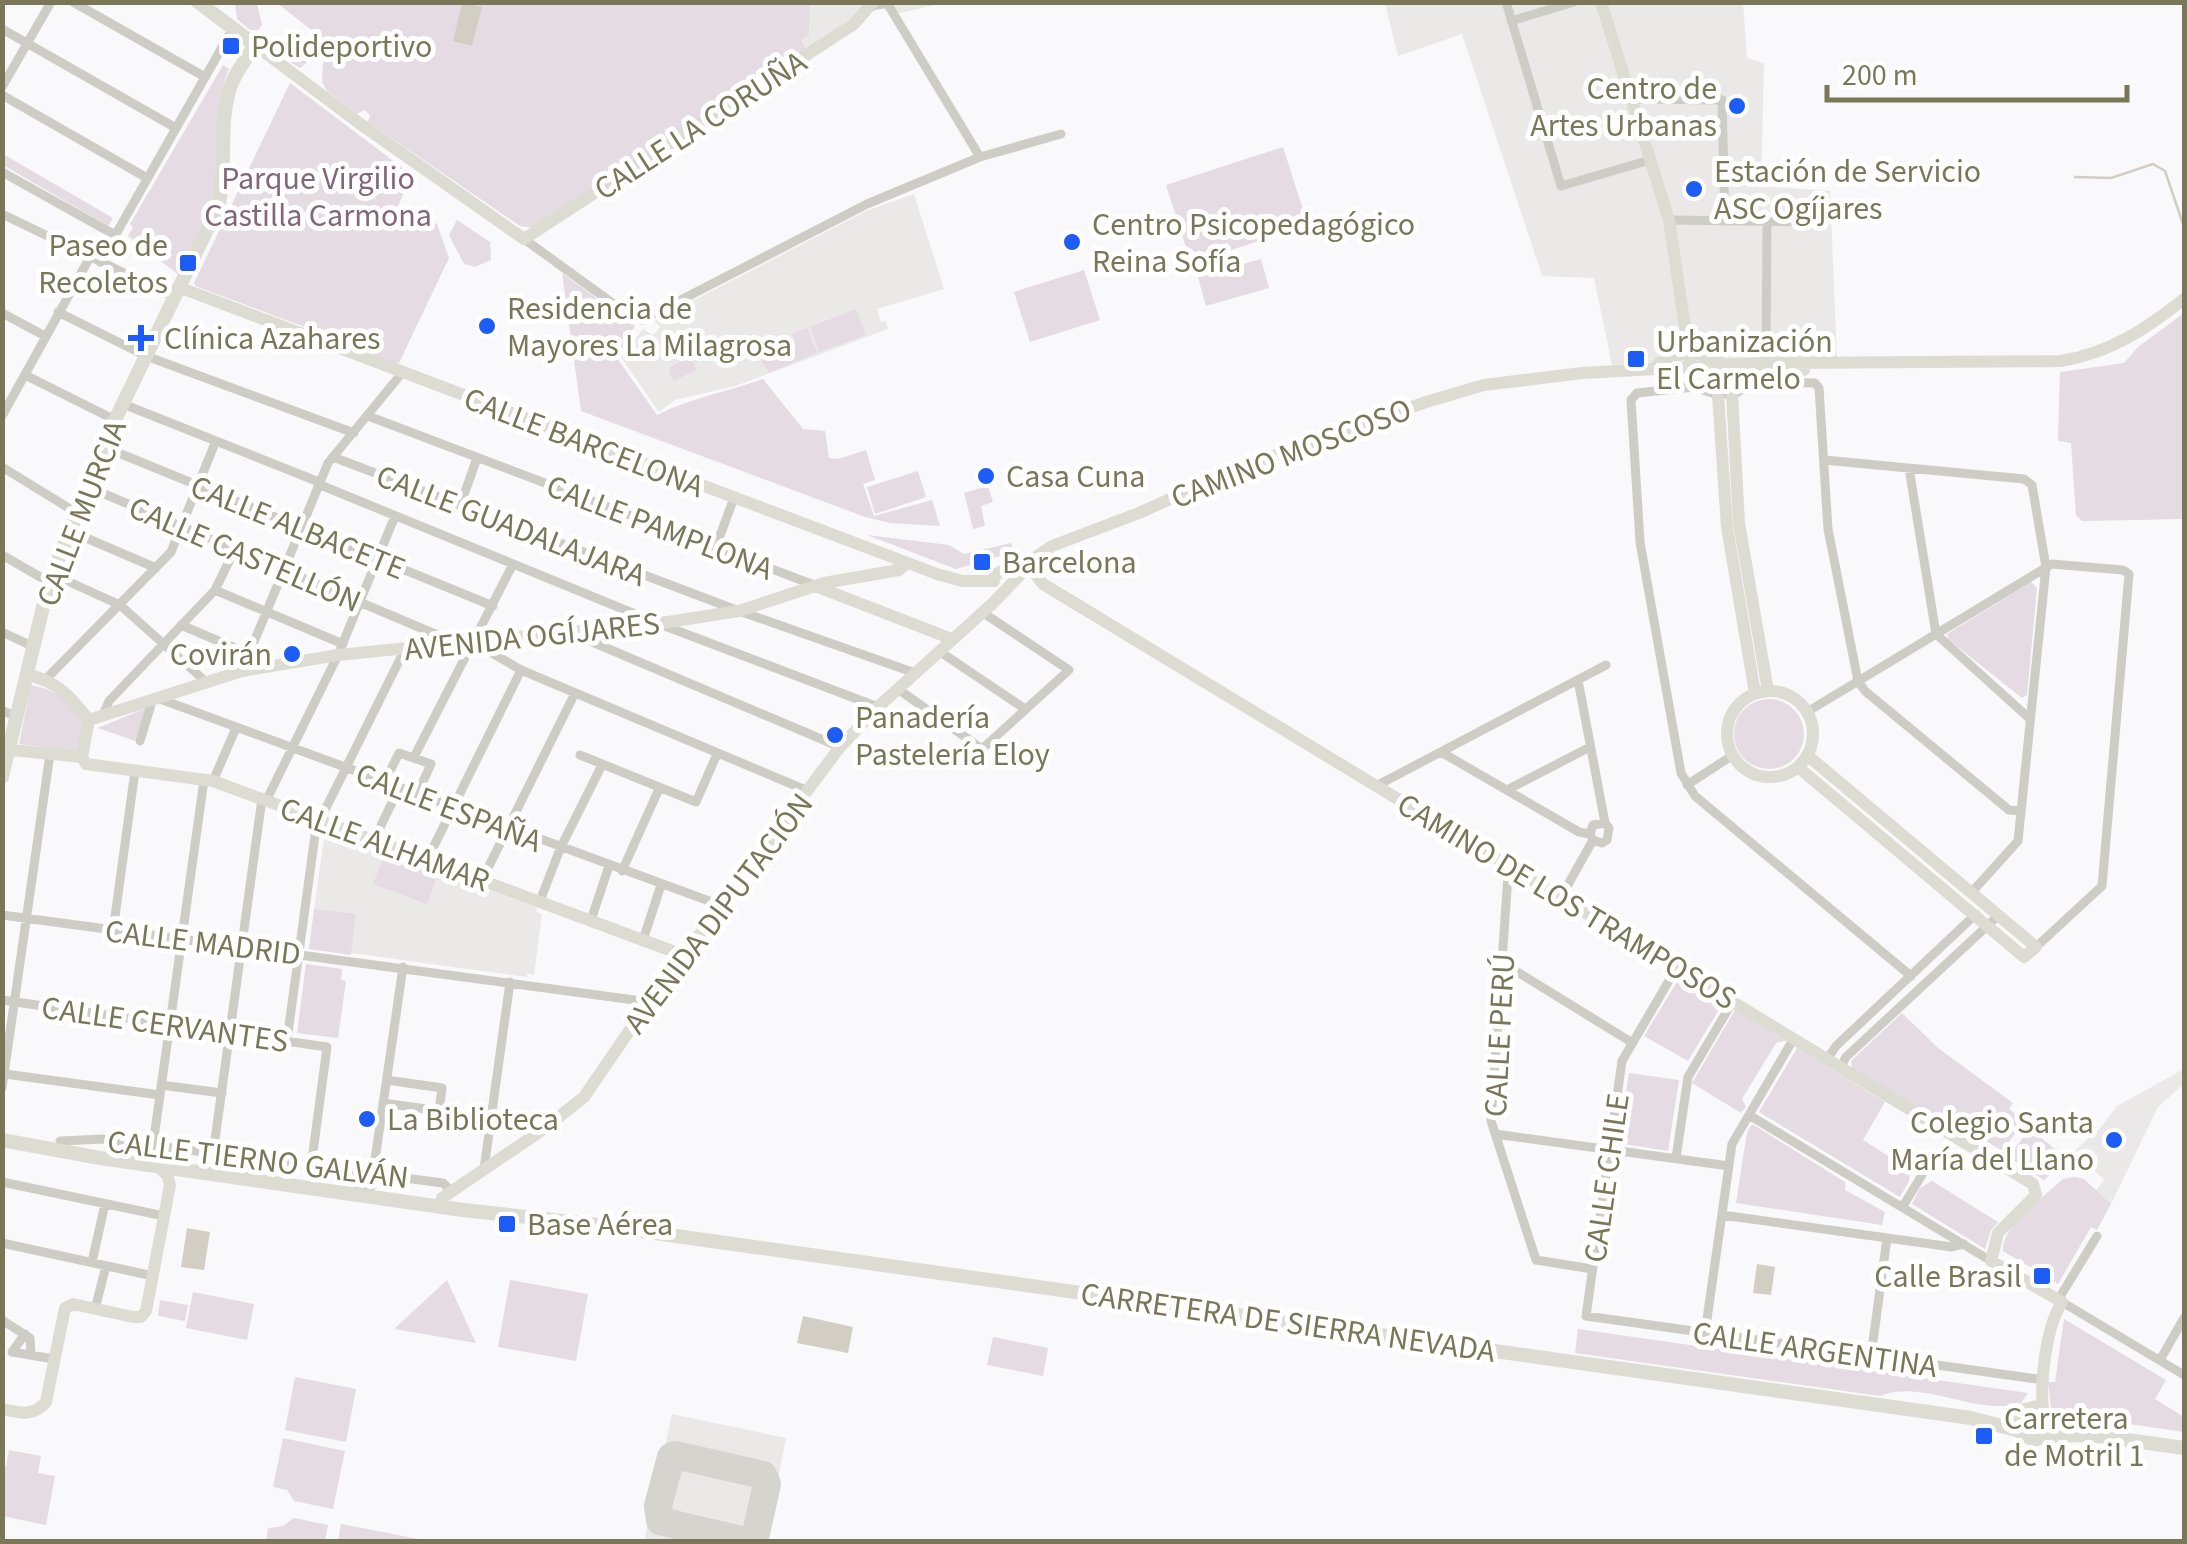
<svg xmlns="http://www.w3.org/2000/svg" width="2187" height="1544" viewBox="0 0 2187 1544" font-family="'Source Sans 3',sans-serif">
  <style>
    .built { fill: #eae9e8 }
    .green { fill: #e5dbe3 }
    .water { fill: #d3cec3 }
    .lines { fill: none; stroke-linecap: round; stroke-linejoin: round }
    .stream { stroke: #d3cec3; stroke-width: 2.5 }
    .taxiway { stroke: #d6d4ce; stroke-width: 28 }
    .street { stroke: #cecdc5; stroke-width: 9 }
    .secondary { stroke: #dcdcd3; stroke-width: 12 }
    .primary { stroke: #dcdcd3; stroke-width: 14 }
    .poi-dot { fill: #1d5df5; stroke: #fff; stroke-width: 4 }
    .labels { text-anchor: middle; stroke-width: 10; stroke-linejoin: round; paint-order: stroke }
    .poi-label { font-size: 32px; fill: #7a7759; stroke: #fff; text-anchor: start }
    .street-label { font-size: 32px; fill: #7a7759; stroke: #fff }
    .park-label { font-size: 32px; fill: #82667a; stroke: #fff }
  </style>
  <rect width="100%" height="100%" fill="#f9f8fa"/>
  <path class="built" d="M810 3H945L899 13 867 5 848 22 806 49 801 40 809 35Z
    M1385 3H1743L1747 58 1764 63 1761 186 1830 191 1837 358 1612 365 1594 278 1542 276 1462 34 1398 56Z
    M914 194 944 289 877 309 881 322 886 321 888 329 735 386 675 400 659 412 621 357 643 329 653 335 657 331 660 327 654 321 866 211Z
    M325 833 537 907 536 912 542 914 534 975 527 974V977L351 953 356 915 314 909Z
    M2184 1069V1084L2158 1107 2111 1204 2095 1192 2104 1179 2072 1153 2101 1127 2117 1106Z
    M672 1414 786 1438 766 1541H644Z"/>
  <path class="green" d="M235 3 257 4 262 25 258 30H250L237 19Z
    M277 3H810L809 35 801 40 806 49 533 228 520 226 368 122 370 115 364 110 357 114 327 91 322 82 324 46 319 36Z
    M297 35C311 43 315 59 300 68L280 56 282 54 275 48 284 37Z
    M223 65 229 69C213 105 220 140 216 179 212 214 194 244 179 275L128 236 133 227 130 224Z
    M290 83 412 175 398 206 437 224 449 258 399 363H388L318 332 195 286 194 283Z
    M1283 147 1308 225 1191 263 1166 185Z
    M3 154 113 218 108 226 3 165Z
    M457 220 490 242 491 260 475 267 464 264 449 235Z
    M1261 259 1269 288 1206 306 1198 277Z
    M1084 270 1100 320 1030 342 1014 292Z
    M562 273 635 326 617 358 657 415C691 398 727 392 763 379L803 429 825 431 829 458 838 459 866 450 875 480 863 484 874 516 932 500 940 526 890 523 865 517 581 411Z
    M856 309 866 335 819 352 810 327Z
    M2184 313V519L2082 521 2076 515 2071 443 2058 441 2060 372 2124 363 2138 347Z
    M807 328 817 353 769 373 761 360 794 341 792 334Z
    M685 358H692L696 370 674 381 669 374 671 367Z
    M918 471 926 497 875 514 867 487Z
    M988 486 993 502 981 506 985 526 973 529 964 493Z
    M867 535 949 545 964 554 1011 543 1014 552 956 569Z
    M2031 582 2037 588 2027 695 2022 698 1949 640 1947 634Z
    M31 685C56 690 68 699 83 720L78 752 19 744Z
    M1734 734a35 35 0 1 1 70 0a35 35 0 1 1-70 0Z
    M146 708 135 741 98 728Z
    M384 856 437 876 427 904 373 884Z
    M314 909 356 914 351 955 309 949Z
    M306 964 342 969 341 980 346 981 338 1038 297 1033Z
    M1680 977 1723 1003 1688 1061 1644 1036Z
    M1735 1010 1785 1041 1776 1043 1742 1099 1746 1107 1741 1113 1692 1083Z
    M1902 1013 1938 1048 2013 1103 2009 1109 2025 1121 2002 1151 1966 1129 1961 1135 1852 1068 1851 1061Z
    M1797 1048 1885 1102 1863 1140 1910 1170 1909 1181 1900 1197 1759 1112Z
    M1629 1073 1679 1080 1668 1151 1618 1143Z
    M1752 1124 1845 1182V1190L1885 1212 1882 1225 1736 1203 1747 1132Z
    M2030 1129 2067 1159 2044 1180 2008 1157Z
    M2075 1177 2084 1179 2111 1204 2097 1230 2091 1227 2058 1284 2003 1251C2001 1227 2045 1196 2063 1179Z
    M1932 1181 1998 1222 1991 1230 1985 1249 1912 1204 1920 1188Z
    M447 1280 476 1343 394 1329Z
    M510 1280 588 1294 576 1361 498 1347Z
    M193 1292 254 1304 247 1340 186 1328Z
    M160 1300 188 1305 185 1321 158 1316Z
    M2064 1319 2166 1380 2155 1399 2184 1417V1432L2073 1416 2051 1408 2048 1382H2055Z
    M1578 1329 2028 1393 2021 1403C1976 1417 1924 1378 1880 1396L1575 1353Z
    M993 1337 1048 1348 1043 1376 987 1365Z
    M295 1377 356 1389 346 1442 285 1430Z
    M283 1438 345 1451 333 1509 294 1501 287 1490 273 1487Z
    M9 1450 41 1456 38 1473 55 1476 46 1525 3 1516V1466H6Z
    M294 1518 328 1525 325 1541H266L268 1528 283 1526Z
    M341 1524 429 1541H338Z"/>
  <path class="water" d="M462 3 482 7 472 46 453 41Z
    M187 1228 210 1232 204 1270 181 1267Z
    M1757 1264 1775 1267 1771 1295 1753 1293Z
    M803 1316 853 1327 848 1353 797 1343Z"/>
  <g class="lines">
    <path class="stream" d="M2075 177 2111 178 2153 164 2165 171 2184 227"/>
    <path class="taxiway" d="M750 1542 660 1521 658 1506 671 1457 675 1455 763 1475 767 1484 754 1542"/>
    <path class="street" d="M73 2 205 77
      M1506 2 1561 186 1650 160
      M872 6 887 3 980 157
      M1511 21 1574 2
      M2 29 176 128
      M2 87 51 2
      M2 95 147 178
      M1631 99 1722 100 1725 221
      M2 172 115 235
      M2 214 176 298
      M1669 220 1818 222
      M524 239 622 310 642 320 867 204 980 157 1061 134
      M100 262 233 28
      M58 312 146 356 354 433
      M2 313 45 336
      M1766 363 1767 221
      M25 375 115 420
      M123 404 319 482
      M2 416 90 257
      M368 416 814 585
      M104 447 493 606
      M333 457 739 611 915 673
      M1824 460 2024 479 2032 485 2046 567 2018 841 1972 892
      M2 467 77 513
      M1909 468 1936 634 2030 719
      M318 484 657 623 878 707
      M88 487 454 642
      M460 506 477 458
      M70 531 156 568
      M715 549 734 498
      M2 555 49 582
      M52 574 120 605 205 681
      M215 590 343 644
      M181 625 249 654
      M2 632 34 647
      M571 633 840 747
      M473 642 521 670 808 791
      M939 651 1025 709
      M242 671 328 463 402 373
      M46 679 171 552 215 443
      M1578 680 1605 823
      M898 689 982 749 1069 670 982 612
      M160 699 720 905
      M2 710 18 718
      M1807 712 2052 564 2123 570 2129 574 2102 886 2036 947
      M103 715 109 701 215 590 235 549
      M140 741 153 698
      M1441 752 1579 832 1590 834
      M580 755 696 802 717 754
      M414 757 513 564
      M213 781 236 728
      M384 783 399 753 431 764 417 795
      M1378 785 1606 665
      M1687 785 1733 755
      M1507 790 1590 747
      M266 801 338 655 395 516
      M374 840 399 788
      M427 860 521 670
      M1512 867 1508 875 1491 1121 1536 1260 1592 1269
      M622 871 659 789
      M482 880 575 693
      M1561 897 1593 840 1590 834 1593 825 1605 823 1609 828 1607 840 1602 843 1593 840
      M540 901 560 849 602 765
      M2 915 649 1002
      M591 920 609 866
      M113 931 135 771
      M643 940 661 885
      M1503 963 1631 1042
      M1677 967 1622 1061 1586 1316 2044 1380
      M1911 976 1695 796 1681 773 1640 542 1631 400 1637 393 1694 387 1718 395 1738 392 1754 382 1815 383 1819 388 1828 529 1858 681 1865 691 2009 810 2021 811
      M2 1000 327 1047 311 1167
      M287 1040 316 828 405 649
      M1828 1058 1836 1046 1976 914
      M1841 1066 1846 1057 1999 915
      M5 1074 160 1095
      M387 1080 442 1088 439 1111
      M161 1085 222 1093
      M2 1088 50 754
      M383 1103 491 1118
      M1749 1115 1991 1261
      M1495 1134 1729 1166
      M60 1141 103 1139 443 1183 452 1192
      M153 1145 204 780
      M213 1154 262 799
      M1676 1158 1688 1077 1733 1001
      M484 1169 510 982
      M2 1182 164 1216
      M357 1190 371 1187 403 967
      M1903 1206 1922 1175
      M1722 1215 1952 1247 1964 1244
      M2 1243 153 1276
      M92 1262 105 1204
      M2058 1300 2097 1236
      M2062 1302 2184 1375
      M95 1309 106 1266
      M2 1320 30 1338 31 1354
      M1705 1333 1732 1144 1794 1038
      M25 1334 12 1352 54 1359
      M1871 1356 1887 1238
      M2160 1360 2184 1318"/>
    <path class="secondary" d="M1601 2 1669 220 1691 367
      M255 45 359 123 524 239 854 24 873 2
      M181 288 937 574 962 581H994
      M1659 363C1669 362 1674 356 1684 353 1696 350 1707 358 1719 360
      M1723 373 1718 383V395L1727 527 1755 693
      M1723 373 1730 382 1732 394 1739 523 1768 691
      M1734 373 1804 370
      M1027 563 1043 584 2033 1184 2036 1195 1998 1233 1991 1261 2062 1302C2046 1327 2040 1381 2043 1410
      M994 581 995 575 1012 565 1027 563 1052 546 1139 513 1239 468 1426 402 1484 385 1582 373 1766 363 2061 361C2110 353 2146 329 2184 299
      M815 586 952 639
      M1727 734a43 43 0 1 1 86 0a43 43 0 1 1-86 0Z
      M89 720 242 671 338 655 668 622 739 611 824 583 899 570 907 563
      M11 750 82 757 89 720C71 697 57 681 28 675
      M82 757 86 764 213 781 683 955
      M1798 767 2024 957 2036 947 1807 755
      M440 1206 442 1198 545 1128 584 1097 649 1002 840 747 878 707 993 603 1023 572 1027 563
      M2 1409C20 1413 33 1417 46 1402L65 1308 73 1304 133 1317H141L146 1311 170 1185 167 1175 157 1166"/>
    <path class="primary" d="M2 777 49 582 115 420 218 207C227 170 219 131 228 95 232 76 245 61 255 45L198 2
      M2 1140 100 1158 463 1210 591 1224 1971 1418 2020 1431
      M2092 1435 2053 1419 2037 1407 2025 1410 2019 1419 2021 1433 2034 1440 2044 1436 2092 1435 2184 1448"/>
  </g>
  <g class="poi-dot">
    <rect x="221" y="36" width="20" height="20" rx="5"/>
    <circle cx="1737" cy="106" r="10"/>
    <circle cx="1694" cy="189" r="10"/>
    <circle cx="1072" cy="242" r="10"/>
    <rect x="178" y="253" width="20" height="20" rx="5"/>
    <circle cx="487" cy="326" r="10"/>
    <path d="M136 323h10v10h10v10h-10v10h-10v-10h-10v-10h10z"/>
    <rect x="1626" y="349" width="20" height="20" rx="5"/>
    <circle cx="986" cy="476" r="10"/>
    <rect x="972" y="552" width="20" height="20" rx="5"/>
    <circle cx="292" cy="654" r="10"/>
    <circle cx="835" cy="735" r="10"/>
    <circle cx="367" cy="1119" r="10"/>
    <circle cx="2114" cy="1140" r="10"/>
    <rect x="497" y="1214" width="20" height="20" rx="5"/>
    <rect x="2032" y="1266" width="20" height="20" rx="5"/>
    <rect x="1974" y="1426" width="20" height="20" rx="5"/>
  </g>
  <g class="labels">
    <g class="poi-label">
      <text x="251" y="57">Polideportivo</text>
      <text x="1717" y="99" text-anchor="end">Centro de<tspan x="1717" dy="37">Artes Urbanas</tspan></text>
      <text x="1714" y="182">Estación de Servicio<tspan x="1714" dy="37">ASC Ogíjares</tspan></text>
      <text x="1092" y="235">Centro Psicopedagógico<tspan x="1092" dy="37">Reina Sofía</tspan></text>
      <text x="168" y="256" text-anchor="end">Paseo de<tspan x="168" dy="37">Recoletos</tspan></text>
      <text x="507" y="319">Residencia de<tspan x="507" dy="37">Mayores La Milagrosa</tspan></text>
      <text x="164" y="349">Clínica Azahares</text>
      <text x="1656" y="352">Urbanización<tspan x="1656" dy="37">El Carmelo</tspan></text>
      <text x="1006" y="487">Casa Cuna</text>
      <text x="1002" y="573">Barcelona</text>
      <text x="272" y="665" text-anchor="end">Covirán</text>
      <text x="855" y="728">Panadería<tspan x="855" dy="37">Pastelería Eloy</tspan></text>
      <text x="387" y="1130">La Biblioteca</text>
      <text x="2094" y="1133" text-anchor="end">Colegio Santa<tspan x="2094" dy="37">María del Llano</tspan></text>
      <text x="527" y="1235">Base Aérea</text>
      <text x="2022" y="1287" text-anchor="end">Calle Brasil</text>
      <text x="2004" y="1429">Carretera<tspan x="2004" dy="37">de Motril 1</tspan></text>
    </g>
    <g class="street-label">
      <text transform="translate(700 125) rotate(-33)" y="11">CALLE LA CORUÑA</text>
      <text transform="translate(584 442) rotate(21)" y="11">CALLE BARCELONA</text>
      <text transform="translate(1291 453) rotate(-21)" y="11">CAMINO MOSCOSO</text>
      <text transform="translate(81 513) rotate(-69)" y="11">CALLE MURCIA</text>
      <text transform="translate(511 525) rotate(21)" y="11">CALLE GUADALAJARA</text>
      <text transform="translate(298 527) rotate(22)" y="11">CALLE ALBACETE</text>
      <text transform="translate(660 527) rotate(21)" y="11">CALLE PAMPLONA</text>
      <text transform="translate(245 554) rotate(23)" y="11">CALLE CASTELLÓN</text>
      <text transform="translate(532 636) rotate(-6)" y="11">AVENIDA OGÍJARES</text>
      <text transform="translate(449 807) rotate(21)" y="11">CALLE ESPAÑA</text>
      <text transform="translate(385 844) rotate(20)" y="11">CALLE ALHAMAR</text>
      <text transform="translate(1567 901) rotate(31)" y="11">CAMINO DE LOS TRAMPOSOS</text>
      <text transform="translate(718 913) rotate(-53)" y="11">AVENIDA DIPUTACIÓN</text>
      <text transform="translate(203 942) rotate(7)" y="11">CALLE MADRID</text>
      <text transform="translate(165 1024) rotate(8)" y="11">CALLE CERVANTES</text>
      <text transform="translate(1499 1035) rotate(-87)" y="11">CALLE PERÚ</text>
      <text transform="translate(258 1159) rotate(7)" y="11">CALLE TIERNO GALVÁN</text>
      <text transform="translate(1606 1178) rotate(-82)" y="11">CALLE CHILE</text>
      <text transform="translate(1288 1322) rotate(8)" y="11">CARRETERA DE SIERRA NEVADA</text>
      <text transform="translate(1815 1349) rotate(8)" y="11">CALLE ARGENTINA</text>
    </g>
    <g class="park-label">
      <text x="318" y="189">Parque Virgilio<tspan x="318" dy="37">Castilla Carmona</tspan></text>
    </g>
  </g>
  <rect width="2187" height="1544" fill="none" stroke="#7a7759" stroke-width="10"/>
  <path d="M1827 85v15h300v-15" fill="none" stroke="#7a7759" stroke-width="5"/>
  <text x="1842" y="85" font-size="30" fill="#7a7759" stroke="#ffffff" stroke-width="8" paint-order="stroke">200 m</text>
</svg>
